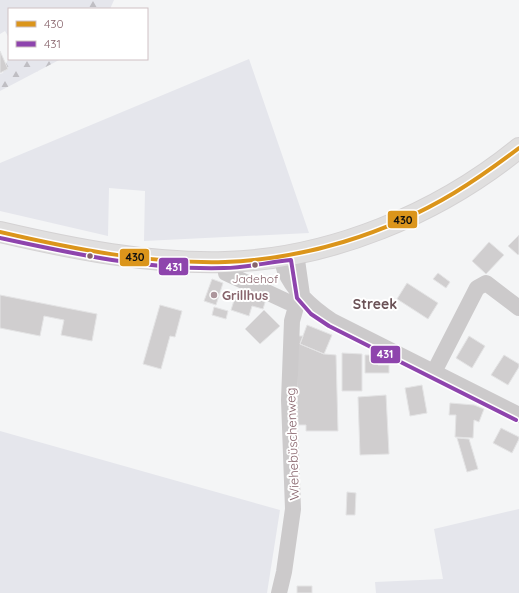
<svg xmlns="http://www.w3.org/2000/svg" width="519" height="593" viewBox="0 0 519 593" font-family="Quicksand,sans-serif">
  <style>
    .green { fill: #e5e6ec }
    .forest { fill: url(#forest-firs) }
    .building { fill: #d0cecf; stroke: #e4e4e5 }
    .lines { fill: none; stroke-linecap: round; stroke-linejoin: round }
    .major-casing { stroke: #d4d2d3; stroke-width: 22 }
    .minor { stroke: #cccacb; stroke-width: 16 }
    .major { stroke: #e0dfdf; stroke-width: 20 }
    .bus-1-casing { stroke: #fff; stroke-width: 7 }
    .bus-2-casing { stroke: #fff; stroke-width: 7 }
    .bus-1 { stroke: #db951b; stroke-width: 4 }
    .bus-2 { stroke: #8e44ad; stroke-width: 4 }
    .bus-dot { fill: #87636b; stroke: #fff; stroke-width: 1.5 }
    .poi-dot { fill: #ad969c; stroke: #fff; stroke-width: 1.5 }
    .labels { text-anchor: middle; stroke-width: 4; stroke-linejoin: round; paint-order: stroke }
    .bus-label { font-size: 12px; fill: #87636b; stroke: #fff }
    .poi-label { font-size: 13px; font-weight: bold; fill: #87636b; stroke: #fff; text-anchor: start }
    .street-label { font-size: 13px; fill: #87636b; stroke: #fff }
    .neighbourhood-label { font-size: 14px; font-weight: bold; fill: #6b5257; stroke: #fff }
    .line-badge { stroke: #fff; stroke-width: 1.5 }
    .badge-label { font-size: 11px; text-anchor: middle; font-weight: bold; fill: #fff }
    .pale-badge-label { font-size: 11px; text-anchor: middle; font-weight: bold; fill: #111 }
  </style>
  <defs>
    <pattern id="forest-firs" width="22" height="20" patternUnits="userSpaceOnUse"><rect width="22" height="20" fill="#e5e6ec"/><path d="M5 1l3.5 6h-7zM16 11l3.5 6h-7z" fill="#bfbec3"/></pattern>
  </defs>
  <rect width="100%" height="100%" fill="#f4f5f6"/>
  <path class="green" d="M0 0H91L87 9H9V38L5 31 0 34Z
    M249 59 309 233 144 241 145 191 109 188 108 236 0 211V163Z
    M0 431 280 510 267 593H0Z
    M519 509V593H376L375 582 443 579 434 529Z"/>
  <path class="forest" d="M88 0H114L110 9H84Z
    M11 59H61L0 91V74L3 73 7 61Z"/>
  <path class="building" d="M0 51 8 69 0 73Z
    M519 235V254L518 255 508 246Z
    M489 242 504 255 486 274 472 261Z
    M438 273 450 282 446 288 433 279Z
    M212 279 223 283 216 305 204 301Z
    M407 283 438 303 428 319 397 299Z
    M237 291 266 299 263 309 252 306 249 316 231 310Z
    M0 295 97 314 92 341 61 335 64 320 44 316 40 336 0 328Z
    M160 305 182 311 175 337 170 336 161 369 143 364Z
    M214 307 228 311 226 319 212 315Z
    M264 310 280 326 260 344 245 329Z
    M307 325 332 335 324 354 300 344Z
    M296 336H303L300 344 324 354 336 355 338 431H306V425H298Z
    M469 336 485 346 472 368 456 358Z
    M342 353 362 354V391H342Z
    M365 355H378V365H389V373H365Z
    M504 355 519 364V367L508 385 491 375Z
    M422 385 427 413 410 416 405 388Z
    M386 395 389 454 360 455 358 397Z
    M450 403 474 405 484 409 479 422 474 420 473 438 455 437 456 415H449Z
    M501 428 519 437V439L512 453 493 443Z
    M457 438 469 439 478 469 467 472Z
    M347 492 356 493 355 515H346Z
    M297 586H312V593H297Z"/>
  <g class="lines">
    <defs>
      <path id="major" d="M0 232C73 249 149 264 225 262 330 259 438 214 519 148"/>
    </defs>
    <use href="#major" class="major-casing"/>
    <path class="minor" d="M296 253 302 295
      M282 256C283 261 283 266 285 271 294 292 314 309 332 321L519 415
      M225 262 226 273 288 302 297 303
      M435 373 437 366 477 288 486 283 519 308
      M279 593 284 572 293 509 289 400 292 321 297 303 303 297"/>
    <use href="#major" class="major"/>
    <defs>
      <path id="bus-1" d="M0 232C73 249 149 264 225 262 305 259 386 234 454 193 477 179 498 164 519 148"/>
      <path id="bus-2" d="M0 238C74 254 147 270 224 268 246 268 269 262 291 260L297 298 311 314 329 326 516 420"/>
    </defs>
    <use href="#bus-1" class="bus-1-casing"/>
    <use href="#bus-2" class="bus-2-casing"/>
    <use href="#bus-1" class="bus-1"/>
    <use href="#bus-2" class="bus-2"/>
  </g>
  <g class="bus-dot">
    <circle cx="90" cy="256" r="3.5"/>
    <circle cx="255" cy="265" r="3.5"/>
  </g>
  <circle class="poi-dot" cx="214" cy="295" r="4"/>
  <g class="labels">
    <g class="bus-label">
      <text x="255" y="283">Jadehof</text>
    </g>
    <g class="poi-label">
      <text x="222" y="300">Grillhus</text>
    </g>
    <g class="street-label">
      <text transform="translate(292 444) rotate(-92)" y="5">Wiehebüschenweg</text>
    </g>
    <g class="neighbourhood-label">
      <text x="375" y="309">Streek</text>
    </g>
  </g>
  <g class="line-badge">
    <rect x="387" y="210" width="31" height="19" rx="4" fill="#db951b"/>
    <rect x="119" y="248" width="31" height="19" rx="4" fill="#db951b"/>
    <rect x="158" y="257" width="31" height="19" rx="4" fill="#8e44ad"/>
    <rect x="370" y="345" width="31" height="19" rx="4" fill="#8e44ad"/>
  </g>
  <g class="badge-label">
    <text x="174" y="271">431</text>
    <text x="385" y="358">431</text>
  </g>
  <g class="pale-badge-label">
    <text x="403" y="224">430</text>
    <text x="135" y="261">430</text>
  </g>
  <rect x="8" y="8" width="140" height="52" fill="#ffffff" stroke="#cfc1c4"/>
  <rect x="16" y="21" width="20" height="6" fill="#db951b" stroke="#cfc1c4"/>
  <text x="44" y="28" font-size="12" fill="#87636b">430</text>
  <rect x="16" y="41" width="20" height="6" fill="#8e44ad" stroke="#cfc1c4"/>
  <text x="44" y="48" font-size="12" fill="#87636b">431</text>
</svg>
